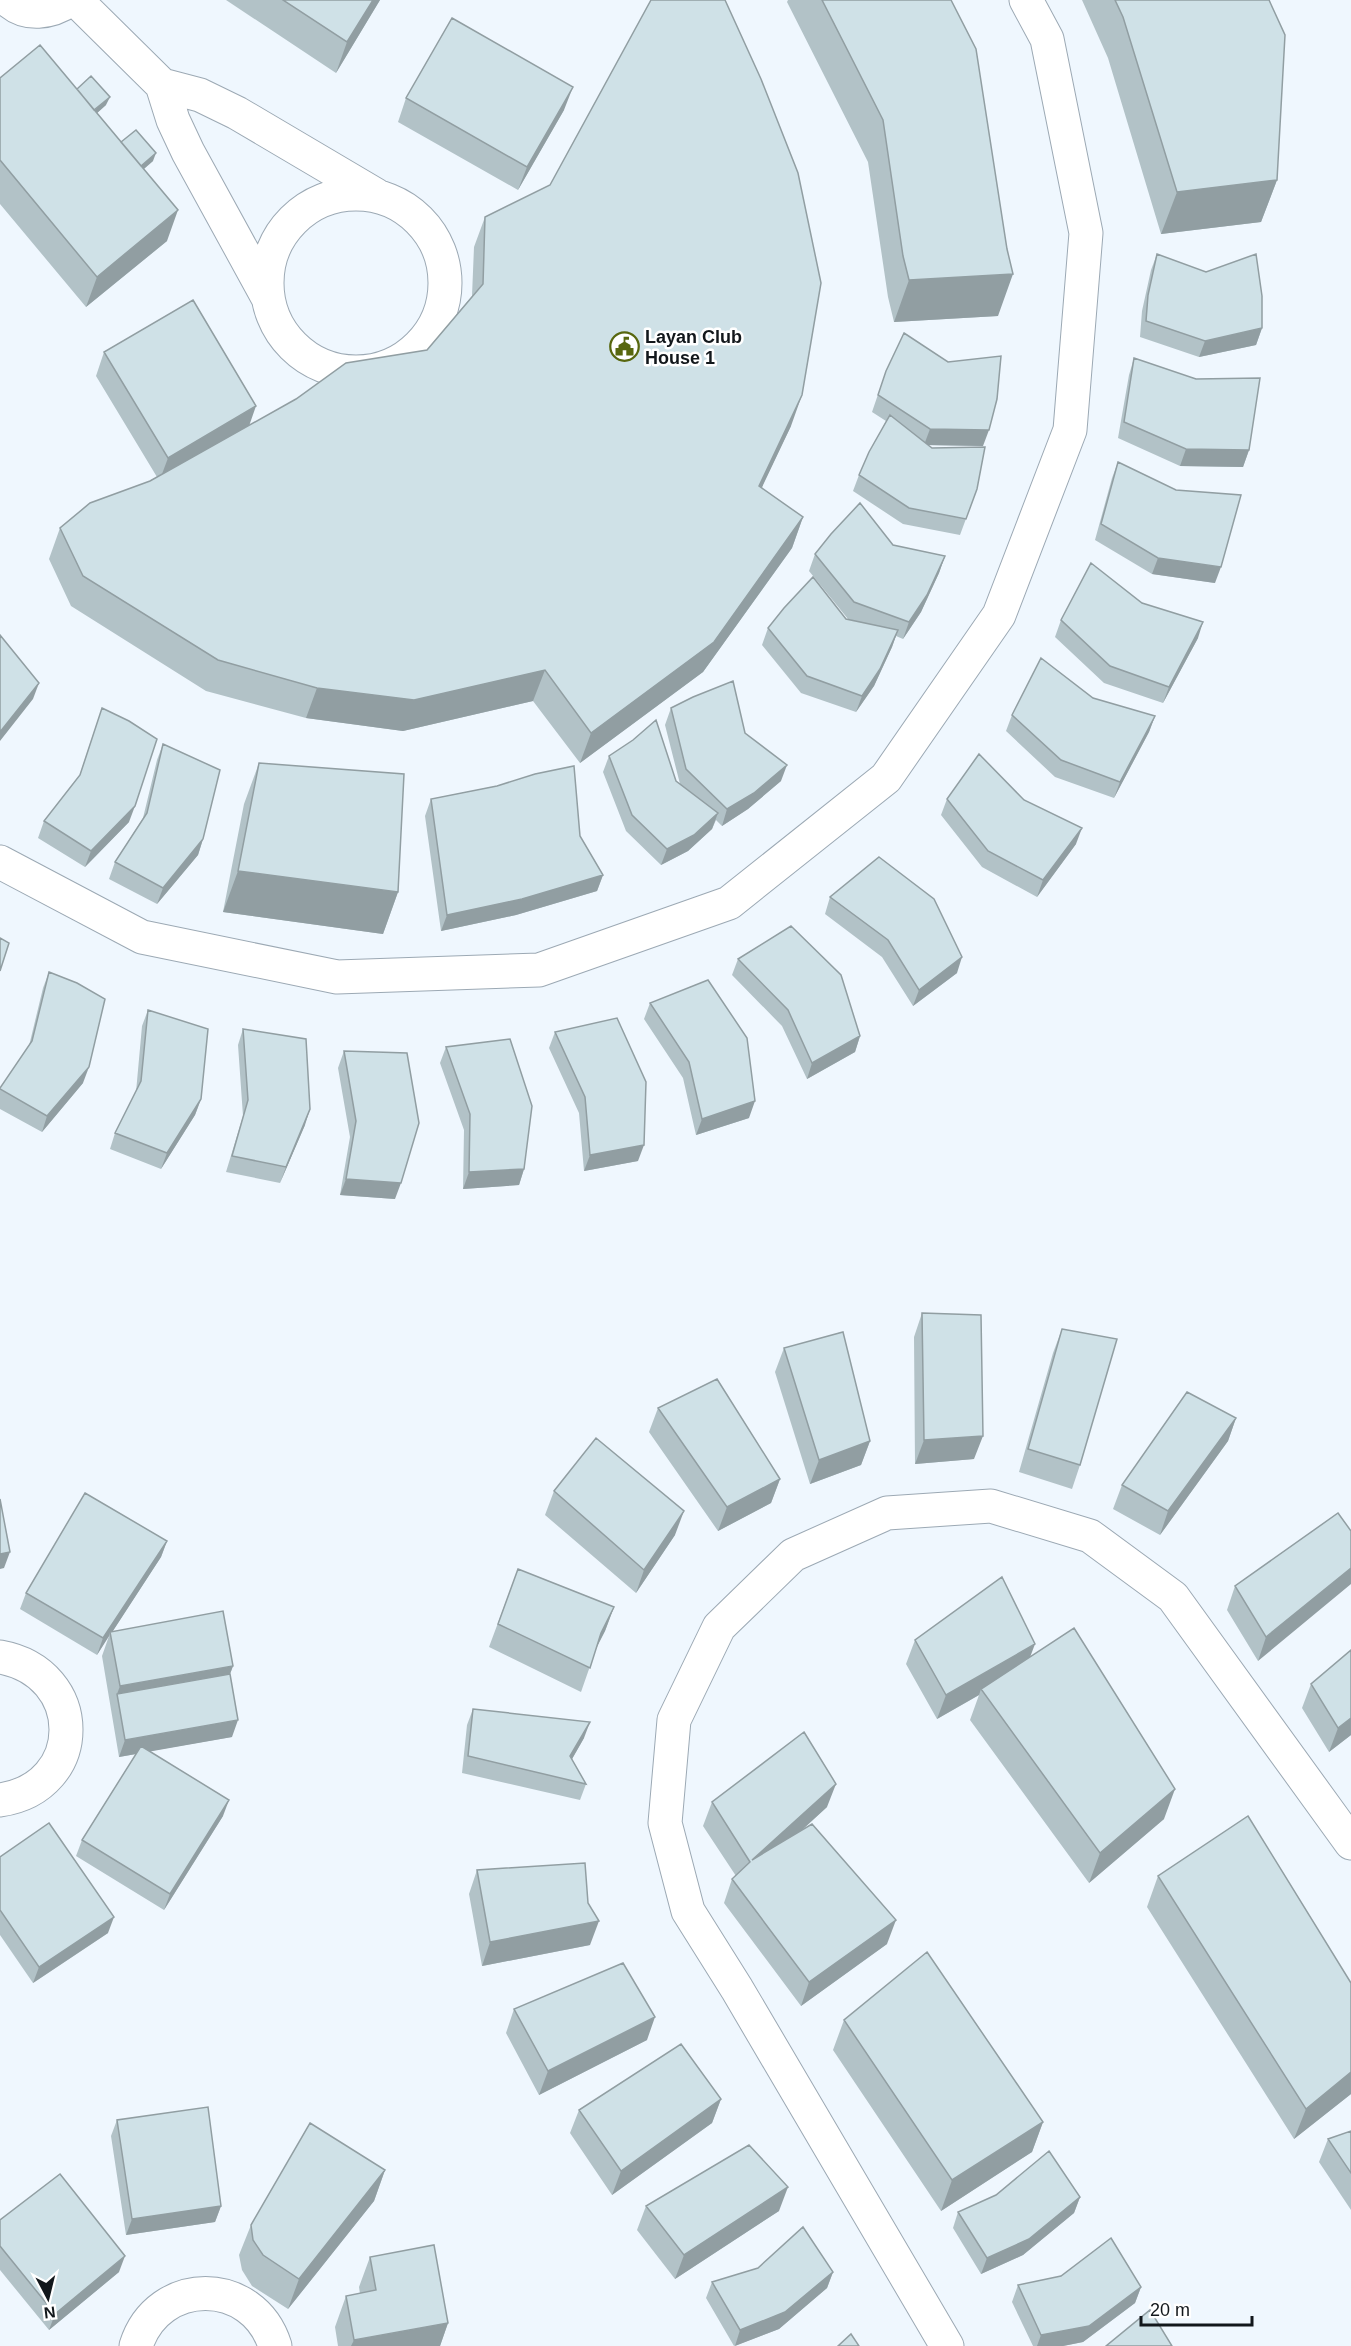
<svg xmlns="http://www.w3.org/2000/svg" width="1351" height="2346" viewBox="0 0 1351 2346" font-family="Helvetica,sans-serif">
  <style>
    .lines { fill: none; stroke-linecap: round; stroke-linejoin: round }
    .minor-casing { stroke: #9ca9b4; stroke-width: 35 }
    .minor { stroke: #fff; stroke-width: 33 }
    .wall { fill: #b2c2c7 }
    .shaded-wall { fill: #919ea2 }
    .building { fill: #cfe1e7; stroke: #919ea2; stroke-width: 1.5 }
    .labels { text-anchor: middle; stroke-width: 5; stroke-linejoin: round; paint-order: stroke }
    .poi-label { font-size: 18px; font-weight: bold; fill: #12171b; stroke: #fff; text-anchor: start }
  </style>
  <rect width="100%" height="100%" fill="#eff7fe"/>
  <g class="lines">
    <defs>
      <path id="minor" d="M8 0C26 17 51 13 70 0
        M76 0 162 85 200 95 237 113 376 195
        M162 85 173 120 188 152 267 296
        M267 283a89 89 0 1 1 178 0a89 89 0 1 1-178 0Z
        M0 862 142 937 337 977 539 970 729 903 886 778 999 615 1070 430 1086 233 1047 39 1026 0
        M0 1657C88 1673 88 1787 0 1800
        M136 2346C158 2276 253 2276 275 2346
        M947 2346 737 1989 688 1911 665 1823 674 1720 719 1627 793 1555 887 1513 991 1506 1090 1536 1173 1597 1351 1843"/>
    </defs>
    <use href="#minor" class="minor-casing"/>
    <use href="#minor" class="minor"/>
  </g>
  <path class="wall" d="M226 0H380L336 73Z
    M788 0H951L998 316 894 322 888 297 868 162 787 2Z
    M1082 0H1269L1277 180 1261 222 1161 234 1108 58Z
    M0 78 77 89 106 105 97 113 121 142 153 161 144 169 167 241 86 307 0 204Z
    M406 98 564 110 518 190 398 122Z
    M485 217 791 426 761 488 803 517 792 548 703 672 580 763 533 701 403 731 306 718 206 691 71 606 49 559 60 528 157 477 96 376 104 352 249 425 427 350 472 296 474 247Z
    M1157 254 1262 328 1256 345 1199 357 1140 337 1142 311 1151 270Z
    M1134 358 1249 450 1243 467 1180 466 1118 438 1129 375Z
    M886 371 983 446 928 445 977 489 960 535 903 524 853 491 859 475 886 421 872 412Z
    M1118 462 1215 583 1152 574 1095 540 1112 478Z
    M893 545 945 556 939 573 921 612 903 639 896 636 892 647 874 686 856 712 801 693 762 645 768 628 846 619 852 620 848 619 809 571 815 554Z
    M1142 603 1198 638 1163 703 1104 683 1055 637 1061 620Z
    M102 708 129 822 85 867 38 838 44 821 79 777Z
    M671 708 745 733 781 781 748 809 722 826 716 820 712 829 688 851 661 865 626 831 603 772 609 756 676 781 680 784 665 725Z
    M1012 715 1155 716 1149 732 1114 798 1055 777 1006 731Z
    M163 744 203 839 198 855 157 904 109 879 115 862 143 818 157 760Z
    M259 763 398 892 383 934 223 912 244 804Z
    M497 786 580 836 603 875 597 891 516 915 441 931 425 816 431 799Z
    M947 799 1024 800 1076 844 1037 897 982 867 941 815Z
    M830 897 957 973 913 1006 882 957 825 914Z
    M738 959 860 1036 855 1052 807 1079 782 1026 732 975Z
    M49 972 83 1083 42 1132 0 1109V1088L29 1046 43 988Z
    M650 1003 749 1118 696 1135 683 1078 644 1019Z
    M148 1010 201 1099 195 1115 161 1169 110 1149 115 1133 136 1092 142 1026Z
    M243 1029 305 1125 280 1183 226 1172 243 1116 238 1045Z
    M555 1032 638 1161 584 1171 579 1113 549 1048Z
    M446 1047 524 1169 519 1185 463 1189 464 1130 440 1063Z
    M344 1051 395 1199 340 1195 350 1137 338 1068Z
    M922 1313 974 1459 915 1464 914 1337Z
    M1062 1329 1080 1465 1072 1489 1019 1472 1053 1353Z
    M784 1348 870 1441 861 1465 810 1484 775 1372Z
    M658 1408 780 1479 771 1503 718 1531 649 1432Z
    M1236 1418 1228 1441 1160 1535 1113 1509 1122 1485Z
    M554 1491 675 1535 636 1593 545 1515Z
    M1338 1513 1258 1661 1227 1610 1235 1586Z
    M167 1541 161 1557 112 1632 233 1666 230 1674 232 1737 150 1751 223 1816 164 1910 76 1856 82 1840 136 1754 119 1757 102 1656 109 1636 97 1655 20 1609 26 1593Z
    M518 1569 614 1607 605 1631 596 1649 581 1692 489 1647Z
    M915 1640 1030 1656 1164 1819 1089 1883 970 1720 979 1695 937 1719 906 1664Z
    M1311 1684 1351 1735 1329 1752 1302 1708Z
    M473 1709 584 1738 572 1759 586 1784 580 1800 462 1773 467 1725Z
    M712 1802 827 1807 802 1830 887 1944 801 2006 724 1903 732 1879 736 1876 703 1826Z
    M0 1857 108 1933 33 1983 0 1935Z
    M477 1870 590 1945 482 1966 469 1894Z
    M1158 1876 1351 1983V2094L1294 2139 1147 1907Z
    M514 2009 647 2040 539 2095 506 2033Z
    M844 2020 1043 2122 1032 2152 941 2211 833 2050Z
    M721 2099 712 2123 612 2195 570 2133 579 2110Z
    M117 2120 221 2206 215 2222 126 2235 111 2136Z
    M1351 2131V2210L1319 2162 1328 2139Z
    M385 2170 374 2201 288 2309 252 2286 242 2270 239 2255 251 2225Z
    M1080 2197 1074 2213 1023 2255 981 2274 953 2228 958 2212Z
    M646 2206 779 2211 675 2279 637 2230Z
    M0 2220 119 2272 49 2330 0 2270Z
    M370 2257 448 2323 440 2346H338L335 2327 346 2296 360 2294 359 2287Z
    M758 2268 833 2272 827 2288 779 2329 734 2346 706 2298 712 2282Z
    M1018 2285 1141 2287 1135 2303 1083 2342 1063 2346H1033L1012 2302Z"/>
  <path class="shaded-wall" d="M373 0H380L336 73 347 42Z
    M573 87 564 110 518 190 527 167Z
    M110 97 106 105 86 123 89 115Z
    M156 153 153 161 132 179 135 171Z
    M1277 180 1261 222 1161 234 1177 192Z
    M178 210 167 241 86 307 97 277Z
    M1013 274 998 316 894 322 909 280Z
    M1262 328 1256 345 1199 357 1205 341Z
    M802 395 791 426 748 517 759 486Z
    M256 406 248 429 159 482 168 458Z
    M930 429 989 430 983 446 924 445Z
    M1186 449 1249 450 1243 467 1180 466Z
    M803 517 792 548 703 672 580 763 591 733Z
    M945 556 939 573 921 612 903 639 909 622Z
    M1158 558 1221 567 1215 583 1152 574Z
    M1203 622 1198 638 1163 703 1169 687Z
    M898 630 892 647 874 686 856 712 862 696Z
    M545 670 533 701 403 731 306 718 317 688Z
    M39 683 33 699 0 741V732Z
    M1155 716 1149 732 1114 798 1120 782Z
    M787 765 781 781 748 809 722 826 727 809Z
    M135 806 129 822 85 867 91 851Z
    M718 813 712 829 688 851 661 865 667 849Z
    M1082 828 1076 844 1037 897 1043 880Z
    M203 839 198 855 157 904 163 888Z
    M238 871 398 892 383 934 223 912Z
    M603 875 597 891 516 915 441 931 447 915Z
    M962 957 957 973 913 1006 919 990Z
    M860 1036 855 1052 807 1079 812 1063Z
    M89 1067 83 1083 42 1132 47 1116Z
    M201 1099 195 1115 161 1169 167 1153Z
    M755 1101 749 1118 696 1135 702 1119Z
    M310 1109 305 1125 280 1183 286 1167Z
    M644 1145 638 1161 584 1171 590 1155Z
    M524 1169 519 1185 463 1189 469 1172Z
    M346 1179 401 1183 395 1199 340 1195Z
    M1236 1418 1228 1441 1160 1535 1168 1511Z
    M983 1436 974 1459 915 1464 924 1440Z
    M870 1441 861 1465 810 1484 819 1460Z
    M780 1479 771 1503 718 1531 727 1507Z
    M684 1511 675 1535 636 1593 644 1570Z
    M167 1541 161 1557 111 1634 110 1632 109 1636 97 1655 103 1638Z
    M10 1552 4 1568 0 1569V1554Z
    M1351 1568V1584L1258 1661 1266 1637Z
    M614 1607 605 1631 592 1656 601 1633Z
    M1035 1644 1026 1668 981 1689 979 1695 937 1719 946 1695Z
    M233 1666 224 1690 117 1694 120 1686Z
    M1351 1718V1735L1329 1752 1338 1728Z
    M238 1720 232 1737 119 1757 125 1740Z
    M590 1722 584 1738 564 1773 570 1756Z
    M836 1784 827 1807 744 1883 752 1860Z
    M1175 1789 1164 1819 1089 1883 1100 1853Z
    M229 1800 223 1816 164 1910 170 1894Z
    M114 1917 108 1933 33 1983 39 1967Z
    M896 1920 887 1944 801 2006 809 1982Z
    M599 1921 590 1945 482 1966 490 1942Z
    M655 2017 647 2040 539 2095 548 2071Z
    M1351 2072V2094L1294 2139 1306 2109Z
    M721 2099 712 2123 612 2195 621 2171Z
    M1043 2122 1032 2152 941 2211 952 2180Z
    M385 2170 374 2201 288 2309 299 2279Z
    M788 2187 779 2211 675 2279 684 2255Z
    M1080 2197 1074 2213 1023 2255 981 2274 987 2258Z
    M221 2206 215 2222 126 2235 132 2219Z
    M125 2256 119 2272 49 2330 55 2314Z
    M833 2272 827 2288 779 2329 735 2346 740 2330Z
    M1141 2287 1135 2303 1083 2342 1063 2346H1037L1041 2335Z
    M448 2323 440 2346H351L354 2340Z"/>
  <path class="building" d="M283 0H373L347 42Z
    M651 0H725L761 79 798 173 821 283 802 395 759 486 803 517 714 642 591 733 545 670 414 700 317 688 218 660 83 576 60 528 90 503 150 481 296 399 346 363 427 350 483 284 485 217 550 185Z
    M822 0H951L976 49 1007 249 1013 274 909 280 903 256 883 120Z
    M1115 0H1269L1285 35 1277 180 1177 192 1123 17Z
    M452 18 573 87 527 167 406 98Z
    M40 45 178 210 97 277 0 160V78Z
    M91 76 110 97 94 110 77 89Z
    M136 130 156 153 141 166 121 142Z
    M1157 254 1206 272 1256 254 1262 296V328L1205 341 1146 321 1148 295Z
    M193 300 256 406 168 458 104 352Z
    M904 333 948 362 1001 356 997 399 989 430 930 429 878 395 886 371Z
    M1134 358 1196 379 1260 378 1249 450 1186 449 1124 422Z
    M890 415 932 448 985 447 977 489 966 519 909 508 859 475 869 452Z
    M1118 462 1176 490 1241 495 1221 567 1158 558 1101 524Z
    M860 503 893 545 945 556 927 595 909 622 854 602 815 554 831 534Z
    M1091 563 1142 603 1203 622 1169 687 1110 666 1061 620Z
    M813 577 846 619 898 630 880 669 862 696 807 676 768 628 784 608Z
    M0 635 39 683 0 732Z
    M1041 658 1093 698 1155 716 1120 782 1061 760 1012 715Z
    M733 681 745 733 787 765 754 793 727 809 686 769 671 708 693 697Z
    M102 708 129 721 157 739 135 806 91 851 44 821 80 775Z
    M656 720 676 781 718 813 694 835 667 849 632 815 609 756 633 740Z
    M163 744 220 770 203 839 163 888 115 862 147 813Z
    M979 754 1024 800 1082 828 1043 880 988 851 947 799Z
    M259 763 404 774 398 892 238 871Z
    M574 766 580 836 603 875 522 899 447 915 431 799 497 786 535 774Z
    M879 857 934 899 962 957 919 990 888 940 830 897Z
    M791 926 841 975 860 1036 812 1063 788 1010 738 959Z
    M0 938 9 943 0 971Z
    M49 972 77 983 105 999 89 1067 47 1116 0 1089V1088L32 1041Z
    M708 980 747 1038 755 1101 702 1119 689 1062 650 1003Z
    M148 1010 208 1029 201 1099 167 1153 115 1133 141 1081Z
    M617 1018 646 1082 644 1145 590 1155 585 1097 555 1032Z
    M243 1029 306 1039 310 1109 286 1167 232 1156 248 1100Z
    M510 1039 532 1106 524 1169 469 1172 470 1114 446 1047Z
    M344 1051 407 1053 419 1123 401 1183 346 1179 356 1121Z
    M922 1313 981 1315 983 1436 924 1440Z
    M1062 1329 1117 1339 1080 1465 1028 1449Z
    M843 1332 870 1441 819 1460 784 1348Z
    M717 1379 780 1479 727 1507 658 1408Z
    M1187 1392 1236 1418 1168 1511 1122 1485Z
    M596 1438 684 1511 644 1570 554 1491Z
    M85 1493 167 1541 103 1638 26 1593Z
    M0 1499 10 1552 0 1554Z
    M1338 1513 1351 1531V1568L1266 1637 1235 1586Z
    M518 1569 614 1607 601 1633 590 1668 498 1624Z
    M1002 1577 1035 1644 946 1695 915 1640Z
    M223 1611 233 1666 120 1686 110 1632Z
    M1074 1628 1175 1789 1100 1853 981 1689Z
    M1351 1650V1718L1338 1728 1311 1684Z
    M230 1674 238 1720 125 1740 117 1694Z
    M473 1709 590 1722 570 1756 586 1784 468 1756Z
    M804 1732 836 1784 752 1860 812 1824 896 1920 809 1982 732 1879 750 1862 712 1802Z
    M141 1746 229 1800 170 1894 82 1840Z
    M1248 1816 1351 1983V2072L1306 2109 1158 1876Z
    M49 1823 114 1917 39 1967 0 1910V1857Z
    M585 1863 588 1903 599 1921 490 1942 477 1870Z
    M927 1952 1043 2122 952 2180 844 2020Z
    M623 1963 655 2017 548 2071 514 2009Z
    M681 2044 721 2099 621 2171 579 2110Z
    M208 2107 221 2206 132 2219 117 2120Z
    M310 2123 385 2170 299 2279 263 2255 253 2240 251 2225Z
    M1351 2131V2173L1328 2139Z
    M749 2145 788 2187 684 2255 646 2206Z
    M1049 2151 1080 2197 1029 2239 987 2258 958 2212 996 2195Z
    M60 2174 125 2256 55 2314 0 2246V2220Z
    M803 2227 833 2272 785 2312 740 2330 712 2282 758 2268Z
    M1111 2238 1141 2287 1089 2326 1041 2335 1018 2285 1061 2276Z
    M434 2245 448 2323 354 2340 346 2296 376 2290 370 2257Z
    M1150 2310 1172 2346H1106Z
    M851 2334 859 2346H838Z"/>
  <defs>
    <symbol id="civic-ring" viewBox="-11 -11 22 22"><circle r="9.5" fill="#fff" stroke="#58670f" stroke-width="1.5"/><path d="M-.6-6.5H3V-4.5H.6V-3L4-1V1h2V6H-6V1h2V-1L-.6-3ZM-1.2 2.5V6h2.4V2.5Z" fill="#58670f"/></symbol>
  </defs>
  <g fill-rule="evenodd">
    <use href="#civic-ring" x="608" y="330" width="33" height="33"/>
  </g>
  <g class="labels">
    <g class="poi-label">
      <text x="645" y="343">Layan Club<tspan x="645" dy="21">House 1</tspan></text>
    </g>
  </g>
  <g transform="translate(48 2298) rotate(173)" stroke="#ffffff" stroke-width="4.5" paint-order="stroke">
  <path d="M0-4.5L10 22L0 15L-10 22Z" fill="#12171b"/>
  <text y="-9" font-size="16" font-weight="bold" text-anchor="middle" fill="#12171b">N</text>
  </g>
  <path d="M1141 2316v9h111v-9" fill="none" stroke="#12171b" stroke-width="3"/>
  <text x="1150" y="2316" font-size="18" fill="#12171b" stroke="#ffffff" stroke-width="4.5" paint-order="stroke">20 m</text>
</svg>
